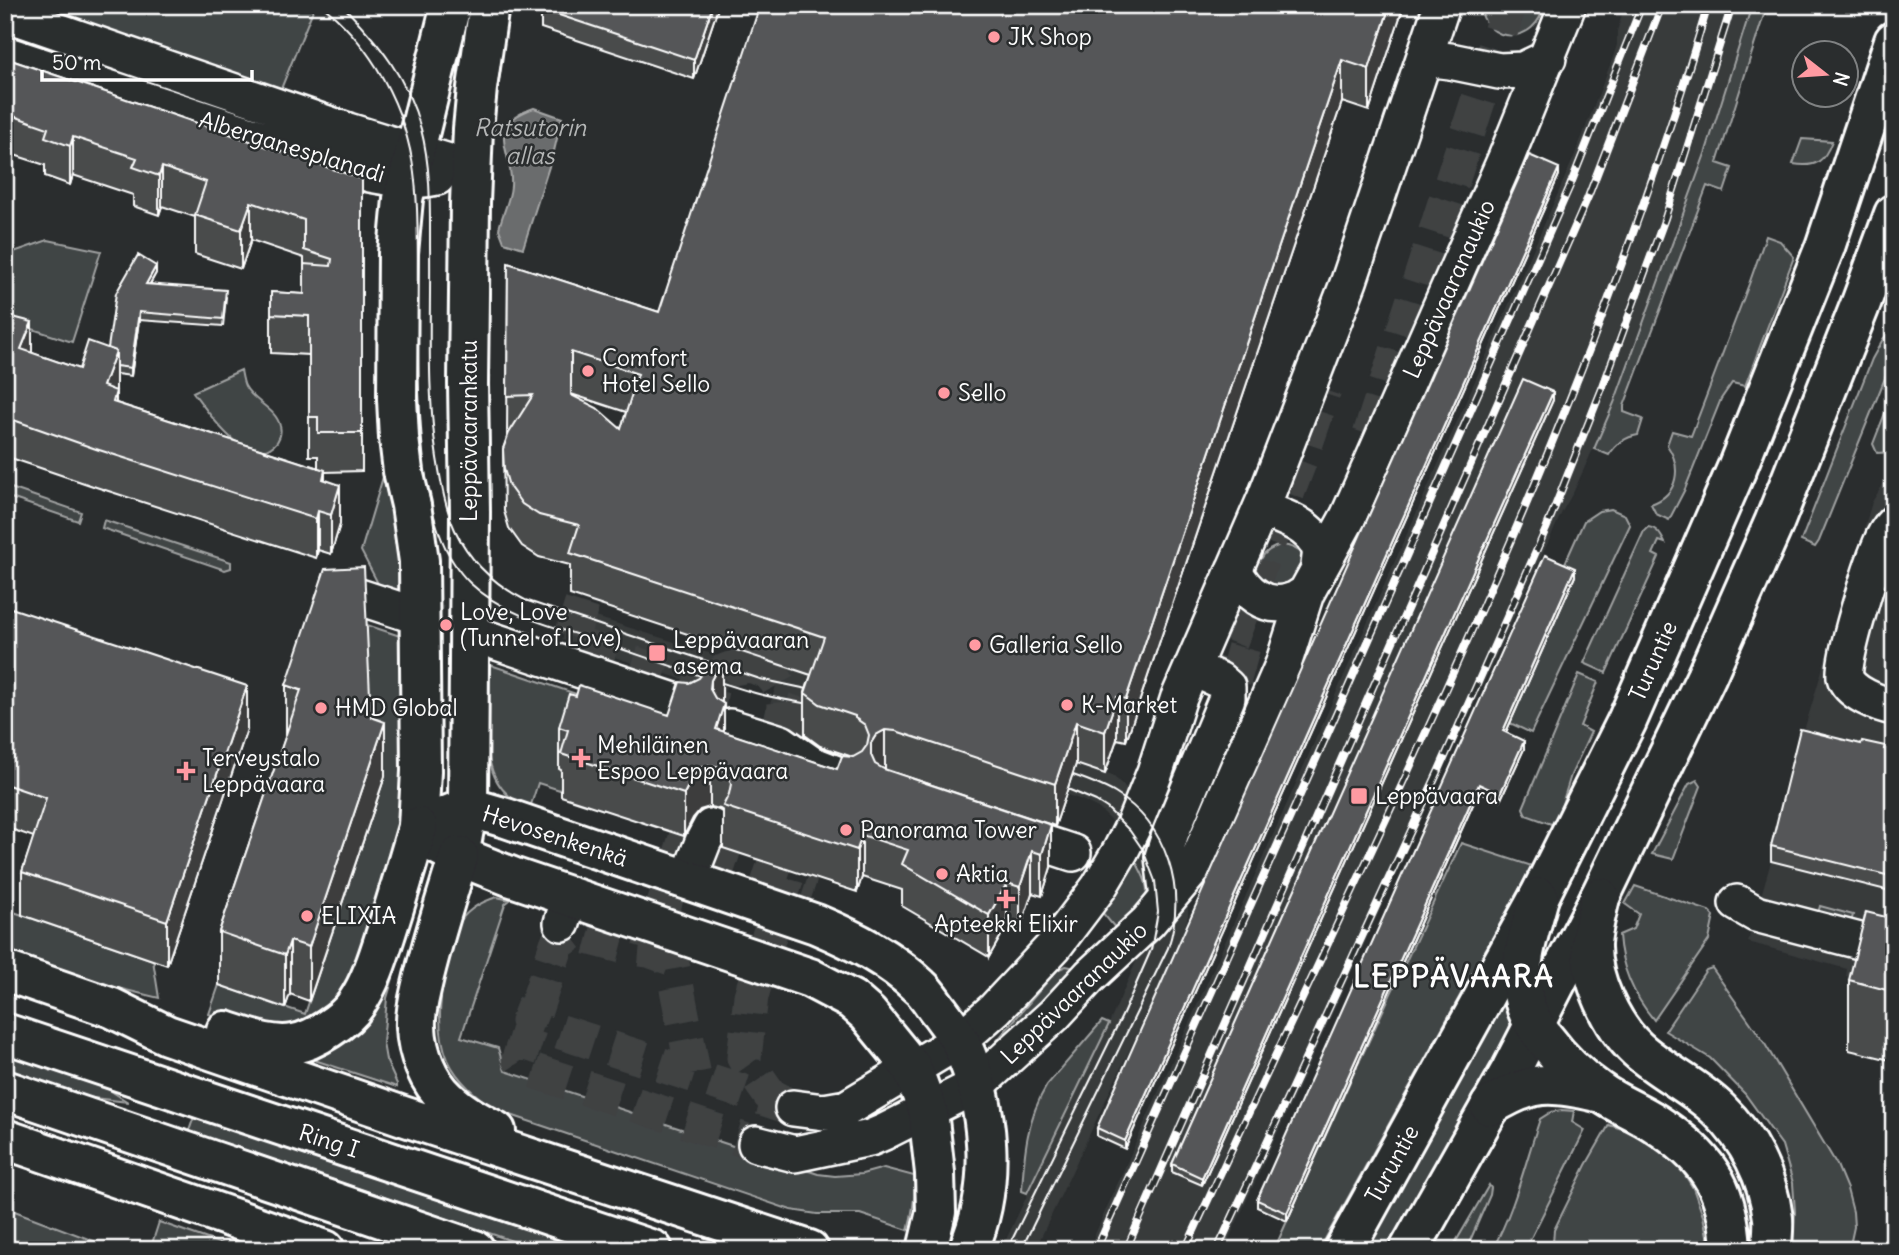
<svg xmlns="http://www.w3.org/2000/svg" width="1899" height="1255" viewBox="0 0 1899 1255" font-family="Delius,sans-serif">
  <style>
    .built { fill: #373a3b }
    .green { fill: #414445; stroke: #a0a2a2; stroke-width: 2 }
    .water { fill: #6a6c6d; stroke: #a6a7a7; stroke-width: 2 }
    .lines { fill: none; stroke-linecap: round; stroke-linejoin: round }
    .minor-tunnel { stroke: #3f4243; stroke-width: 35; stroke-dasharray: 35 18; stroke-linecap: butt }
    .minor-casing { stroke: #fff; stroke-width: 40 }
    .major-casing { stroke: #fff; stroke-width: 44 }
    .highway-casing { stroke: #fff; stroke-width: 44 }
    .minor { stroke: #2a2d2e; stroke-width: 35 }
    .major { stroke: #2a2d2e; stroke-width: 38 }
    .highway { stroke: #2a2d2e; stroke-width: 38 }
    .tram { stroke: #fff; stroke-width: 2 }
    .rail-casing { stroke: #fff; stroke-width: 8 }
    .rail { stroke: #2a2d2e; stroke-width: 5; stroke-dasharray: 16; stroke-linecap: butt }
    .wall { fill: #494b4c; stroke: #fff; stroke-width: 2; fill-rule: evenodd }
    .shaded-wall { fill: #3c3d3e; stroke: #fff; stroke-width: 2 }
    .building { fill: #555758; stroke: #fff; stroke-width: 2; fill-rule: evenodd }
    .poi-dot { fill: #ff9aa2; stroke: #2a2d2e; stroke-width: 2.5 }
    .labels { text-anchor: middle; stroke-width: 5; stroke-linejoin: round; paint-order: stroke }
    .poi-label { font-size: 23px; fill: #fff; stroke: #2a2d2e; text-anchor: start }
    .street-label { font-size: 23px; fill: #fff; stroke: #2a2d2e }
    .water-label { font-size: 24px; font-style: italic; fill: #b4b6b6; stroke: #2a2d2e }
    .district-label { font-size: 30px; font-weight: bold; letter-spacing: 2px; fill: #fff; stroke: #2a2d2e }
  </style>
  <rect width="100%" height="100%" fill="#2a2d2e"/>
  <filter id="ink" filterUnits="userSpaceOnUse"><feTurbulence type="fractalNoise" baseFrequency=".0143" numOctaves="2"/><feDisplacementMap in="SourceGraphic" scale="14" xChannelSelector="R" yChannelSelector="G"/><feConvolveMatrix kernelMatrix="1 2 1 2 8 2 1 2 1" color-interpolation-filters="sRGB"/></filter>
  <g filter="url(#ink)">
    <path class="built" d="M1625 5H1752L1706 151 1614 403 1574 491 1562 512 1224 1250H1088L1432 478 1574 157 1612 60 1617 45V31Z
      M1894 475V988L1846 976 1847 969 1748 942 1771 861 1800 744 1872 502 1887 478Z
      M571 609 734 661 724 693 562 640Z
      M783 665 1113 776 1149 809 1159 823 1188 887V916L1179 945 1035 1250H1001L1109 1024 1141 950 1146 917V889L1144 876 1119 828 1098 808 1082 800 814 709 770 704Z"/>
    <path class="green" d="M31 5H315L281 89Z
      M1480 5H1544C1537 45 1484 46 1480 5Z
      M1752 5H1767L1717 163 1732 168 1724 192 1707 186 1624 406V412L1643 419 1638 435C1625 437 1616 444 1609 455L1594 449 1614 403 1706 151Z
      M1802 139 1832 141C1824 162 1816 168 1793 164Z
      M1766 236 1780 241 1794 257 1745 386 1732 383 1721 399 1685 489 1669 520 1656 514 1651 504C1679 494 1682 467 1667 445L1672 431 1691 436 1749 284Z
      M48 240 101 251 72 342 5 320V262L8 254Z
      M1894 327V356L1819 541 1815 547 1801 541 1872 359 1883 339Z
      M241 370C242 375 243 382 245 386 253 402 276 408 280 426 282 433 279 441 274 445 245 470 208 412 193 392Z
      M1894 390V452L1877 453 1873 444Z
      M389 474 405 603 385 597 361 551 383 477Z
      M5 486 81 512 78 521 5 496Z
      M1611 509 1625 515 1630 525 1531 733 1510 723 1575 576 1562 570 1584 521 1599 511Z
      M104 520 231 562V568L225 570 102 528Z
      M1648 527C1657 528 1661 535 1665 543L1659 541 1653 554 1659 557 1606 673 1584 663 1644 531Z
      M1281 545C1291 546 1296 548 1304 555L1297 591 1261 583C1254 564 1262 550 1281 545Z
      M364 624 406 638 402 805 386 888 341 1004 304 1027 258 1029 209 1014 219 985 305 1014 385 776 371 771Z
      M485 663 597 701 563 791 538 783 530 808C488 792 487 757 486 718 486 700 485 681 485 663Z
      M1579 674 1598 682 1580 726 1591 732 1571 775 1558 817 1554 825 1526 815 1523 808Z
      M1697 780 1701 786 1673 859 1652 854 1689 784Z
      M1461 843 1532 866 1319 1250H1274L1347 1088Z
      M1132 855C1139 868 1153 887 1144 902 1140 909 1122 923 1116 929L1101 911Z
      M424 874 387 998 383 1043 386 1060 397 1084V1087L299 1055Z
      M1635 886 1709 911 1714 916 1709 940 1654 1020C1633 995 1621 967 1619 935L1633 929 1639 914 1625 904Z
      M497 897 510 900 505 904 461 1037 498 1048 505 1071 818 1174 835 1176 862 1174 884 1168 914 1176C916 1195 913 1212 908 1230L860 1214H817L791 1210 496 1110C478 1097 458 1082 448 1060 434 1027 441 988 449 954 451 946 452 936 456 928 464 912 480 902 497 897Z
      M1820 906 1853 915 1850 926 1817 917Z
      M5 909 153 960 159 998 109 986 5 949Z
      M1066 966 1076 968V971L993 1049 994 1044 1057 970Z
      M1712 968 1762 1039 1837 1165 1847 1189 1853 1212 1854 1227 1849 1250H1792L1795 1212 1793 1183 1782 1145 1745 1094 1710 1058 1665 1031 1706 970Z
      M1506 999 1513 1012 1507 1039 1389 1250H1366Z
      M1102 1021 1109 1024 1027 1193 1022 1191C1024 1153 1027 1118 1047 1085Z
      M5 1050 94 1080 128 1102 85 1097 5 1070Z
      M1561 1110 1574 1111 1572 1122 1585 1130 1525 1250H1492C1515 1209 1525 1163 1540 1119L1551 1112Z
      M195 1114 602 1250H539L189 1131Z
      M1609 1125 1639 1134 1680 1167 1693 1188 1703 1216 1710 1250H1561L1553 1243 1554 1230 1586 1165Z
      M1489 1185 1491 1188 1490 1195 1466 1250H1451Z
      M5 1208 12 1210 94 1241 90 1250H5Z
      M159 1222 230 1247 234 1250H150Z"/>
    <path class="water" d="M534 108 562 118 554 151 523 248 504 242 499 229C502 214 510 201 511 186 514 151 482 126 534 108Z"/>
    <g class="lines">
      <path class="minor-tunnel" d="M1370 435 1509 5
        M598 553 570 642 710 689
        M405 612 485 638
        M751 665C757 668 766 670 771 675 785 688 789 713 776 729 760 749 729 747 715 728 713 725 709 722 708 719 707 715 709 707 709 703 711 673 724 668 751 665Z
        M1296 665 1292 679 1223 660 1303 452 1324 390
        M784 710 851 732
        M707 775 649 950 629 948 572 933 557 944 519 1059 525 1068 756 1144
        M703 856 813 893
        M649 950 671 958 694 1076
        M535 1003 528 1021 793 1108
        M784 1103 770 1095 744 1058 751 996 797 843"/>
      <defs>
        <path id="minor" d="M5 13 348 131 472 169
          M5 54 370 174C394 178 412 183 437 177
          M1425 58 1450 61 1499 71 1523 70 1548 58
          M1261 509C1282 516 1313 526 1320 550 1321 555 1319 562 1319 567
          M1894 523C1888 529 1883 538 1880 546 1872 564 1841 662 1845 677 1849 693 1879 704 1894 707
          M1234 570C1244 591 1266 611 1291 601 1296 600 1301 596 1306 593
          M350 594 405 612
          M485 638 686 705
          M730 727 781 743 811 764 842 776
          M1006 831 1073 853
          M688 880 703 842 711 827
          M1168 898 1163 857 1171 832 1227 698V687L1219 680 1192 668
          M1737 903 1756 914 1894 950
          M562 923 570 897
          M793 1108 824 1112 847 1108 960 1040 995 1009 1055 945 1099 887 1121 850 1135 822 1155 772 1178 700 1265 499 1349 281 1442 5
          M756 1144 795 1154 870 1138 884 1132 977 1085 1054 1015 1090 976 1148 922 1196 865 1283 665 1306 593 1348 517 1364 481 1506 158 1568 5"/>
        <path id="major" d="M446 816 468 807 506 818 816 924C854 940 890 958 920 987 928 994 933 1004 940 1012 947 1022 956 1032 961 1043 990 1106 997 1185 968 1250
          M418 827 421 771 419 561 411 505 403 471 399 438 397 399 398 253 403 199 451 5
          M438 845 459 856 512 877 810 978 852 1000 868 1014 912 1068 928 1111 935 1173 936 1212 927 1250
          M459 856 468 807 470 512 468 384 470 203 473 129 477 88 489 5
          M1344 1250 1539 897 1627 721 1737 468 1825 247 1894 41
          M1409 1250 1511 1070 1600 897 1706 677 1774 523 1861 303 1894 214"/>
        <path id="highway" d="M459 856C446 899 432 941 422 985 419 998 415 1013 416 1027 417 1053 428 1081 447 1099 461 1113 479 1122 496 1131
          M1539 897C1532 925 1519 957 1522 986 1524 1008 1532 1023 1545 1039 1560 1059 1578 1077 1599 1091 1616 1104 1637 1111 1655 1123 1675 1136 1697 1153 1710 1173 1725 1195 1730 1224 1731 1250
          M1600 897C1597 912 1592 928 1591 944 1590 979 1612 1026 1637 1049 1662 1072 1695 1086 1719 1110 1748 1138 1768 1177 1773 1218 1774 1228 1772 1239 1772 1250
          M5 971 112 1008 167 1035 403 1116 809 1250
          M226 1031C247 1038 271 1048 294 1044 313 1041 346 1020 356 1004 371 982 379 955 387 930 398 896 408 861 418 827
          M5 1033 653 1250
          M5 1090 475 1250
          M1490 1106C1532 1080 1550 1081 1597 1092
          M5 1139 325 1250"/>
      </defs>
      <use href="#minor" class="minor-casing"/>
      <use href="#major" class="major-casing"/>
      <use href="#highway" class="highway-casing"/>
      <use href="#minor" class="minor"/>
      <use href="#major" class="major"/>
      <use href="#highway" class="highway"/>
      <path class="tram" d="M321 5C344 23 362 44 377 68 422 143 417 200 418 283 418 348 417 413 426 478 432 515 442 556 470 583 506 617 559 628 604 643 654 660 704 678 755 693 777 699 800 702 822 707
        M342 5C379 43 407 77 421 129 431 167 430 207 430 246 431 316 426 389 437 458 441 482 445 508 455 530 470 562 494 584 525 600L760 679 826 693
        M1007 1250 1123 1014 1151 950 1158 912 1155 881 1143 850 1130 831 1107 808 1096 801 1051 782
        M1021 1250 1168 948C1187 891 1168 825 1115 793 1096 782 1076 776 1055 769"/>
      <defs>
        <path id="rail" d="M1096 1250 1330 728 1570 186 1642 5
          M1126 1250 1588 197 1662 5
          M1185 1250C1372 842 1581 437 1708 5
          M1217 1250 1439 770 1546 529 1603 386 1665 218 1732 5"/>
      </defs>
      <use href="#rail" class="rail-casing"/>
      <use href="#rail" class="rail"/>
    </g>
    <path class="wall" d="M542 5H719L694 79 541 28V9Z
      M1404 5 1369 111 1342 102 1126 741 1117 739 1105 774 1076 764 1055 826 896 773 1051 825V867L1042 896 1032 893 1020 929 1007 925 989 957 902 906V890L862 877 857 892 723 848V811L720 809 710 807 700 810 693 818 684 836 561 796V770L559 769V727L576 696 669 715 722 703 724 732 837 769 853 757 820 746 805 735V693L811 675 570 595V565L539 557 522 546 509 528 504 511 503 449 507 437 508 263 659 312ZM571 394 626 412 621 429 571 395Z
      M5 58 362 179V471L325 472V480L340 524 331 554 318 550 316 558 96 487 5 456V327L32 353 79 369 108 348 156 273 150 284 226 297 223 326 139 320 131 376 116 374V403L318 468V456H309V355L271 353V292L304 294V258L251 240 241 269 195 254V217L162 206 159 215 133 206V195L73 175 70 185 45 176V165L5 152Z
      M1559 175 1125 1149 1097 1136V1128Z
      M1553 400 1202 1185 1172 1172V1164Z
      M1575 576 1506 732 1524 749 1500 801 1479 791 1287 1221 1257 1207V1200Z
      M5 606 247 729 167 965 22 915V872L34 837 5 827Z
      M286 685 371 717 385 776 309 1001 290 994 285 1008 219 985V932L286 735Z
      M1885 750 1894 752V892L1771 861V846Z
      M1894 919V1061L1849 1050V980Z"/>
    <path class="shaded-wall" d="M713 5H719L694 79V60Z
      M1390 5H1404L1369 111V69Z
      M1342 60V102L1126 741V699Z
      M73 137V175L70 185V146Z
      M162 167V206L159 215V176Z
      M1559 168V175L1125 1149V1141Z
      M251 202V240L241 269V230Z
      M156 266V273L146 291V284Z
      M139 312V320L131 376V368Z
      M32 322V360L21 349Z
      M116 351V389L103 425V386Z
      M1553 392V400L1202 1185V1178Z
      M340 485V524L331 554V515Z
      M318 511V550L316 558V519Z
      M1575 568V576L1503 739V731Z
      M722 667V709L711 722V680L716 671Z
      M247 686V729L167 965V921Z
      M1117 697V739L1105 774V732Z
      M724 704V746L716 729Z
      M385 722V776L309 1001V947Z
      M1076 722V764L1055 826V784Z
      M885 730V773L876 777 871 755V743L876 735Z
      M1524 741V749L1500 801V794Z
      M710 765V807L700 810 693 818 684 836V794L693 776 700 768Z
      M1479 784V791L1287 1221V1213Z
      M1051 825V867L1042 896V854Z
      M862 835V877L857 892V850Z
      M1032 851V893L1020 929V887Z
      M1007 883V925L989 957V915Z
      M290 941V994L285 1008V955Z"/>
    <path class="building" d="M542 5H713L694 60 541 9Z
      M760 5H1390L1369 69 1342 60 1126 699 1117 697 1105 732 1076 722 1055 784 896 731 885 730 876 735 871 743V755L875 764 884 769 1051 825 1042 854 1032 851 1020 887 1007 883 989 915 902 864 908 850 862 835 857 850 723 806 729 794 731 784 728 774 720 767 710 765 700 768 693 776 684 794 561 754 568 730 559 727 569 694 576 696 579 685 669 715 680 682 689 683 699 678 705 670 706 662 722 667 716 671 711 680 710 689 715 698 724 704 716 729 837 769 842 756 853 757 862 752 867 745 869 735 865 725 855 718V716L820 704 805 693 824 637 570 553 579 525 539 515 522 504 509 486 504 469 503 449 509 433 533 395 507 396 508 263 659 312ZM571 352 638 374 621 429 597 408 571 395Z
      M5 58 362 179V433H318V417H309V316L271 314V292L304 294V264L331 266 332 259 304 250V220L251 202 241 230 195 215 206 182 162 167 159 176 133 167 137 158 73 137 70 146 45 137 48 128 5 113Z
      M1529 155 1559 168 1125 1141 1097 1128Z
      M138 255 156 266 146 284 226 290 223 319 139 312 131 368 116 366V351L108 348 116 293Z
      M9 316 32 322 21 349 79 369 88 341 116 351 103 386 116 391 113 402 325 470 323 479 340 485 331 515 318 511 316 519 96 449 5 417V327Z
      M1523 379 1553 392 1202 1178 1172 1164Z
      M1545 555 1575 568 1503 731 1524 741 1500 794 1479 784 1287 1213 1257 1200Z
      M364 567 371 717 385 722 309 947 290 941 285 955 219 932 301 690 286 685 325 569Z
      M5 606 247 686 167 921 22 872 46 798 5 784Z
      M1800 729 1861 744 1862 741 1885 746 1884 749 1894 752V877L1771 846Z
      M1866 912 1894 919V992L1849 980Z"/>
  </g>
  <g class="poi-dot">
    <circle cx="994" cy="37" r="7"/>
    <circle cx="588" cy="371" r="7"/>
    <circle cx="944" cy="393" r="7"/>
    <circle cx="446" cy="625" r="7"/>
    <circle cx="975" cy="645" r="7"/>
    <rect x="648" y="644" width="18" height="18" rx="3.5"/>
    <circle cx="1067" cy="705" r="7"/>
    <circle cx="321" cy="708" r="7"/>
    <path d="M577.5 747.5h7v7h7v7h-7v7h-7v-7h-7v-7h7z"/>
    <path d="M182.5 760.5h7v7h7v7h-7v7h-7v-7h-7v-7h7z"/>
    <rect x="1350" y="787" width="18" height="18" rx="3.5"/>
    <circle cx="846" cy="830" r="7"/>
    <circle cx="942" cy="874" r="7"/>
    <path d="M1002.5 888.5h7v7h7v7h-7v7h-7v-7h-7v-7h7z"/>
    <circle cx="307" cy="916" r="7"/>
  </g>
  <g class="labels">
    <g class="poi-label">
      <text x="1008" y="45">JK Shop</text>
      <text x="602" y="366">Comfort<tspan x="602" dy="26">Hotel Sello</tspan></text>
      <text x="958" y="401">Sello</text>
      <text x="460" y="620">Love, Love<tspan x="460" dy="26">(Tunnel of Love)</tspan></text>
      <text x="673" y="648">Leppävaaran<tspan x="673" dy="26">asema</tspan></text>
      <text x="989" y="653">Galleria Sello</text>
      <text x="1081" y="713">K-Market</text>
      <text x="335" y="716">HMD Global</text>
      <text x="597" y="753">Mehiläinen<tspan x="597" dy="26">Espoo Leppävaara</tspan></text>
      <text x="202" y="766">Terveystalo<tspan x="202" dy="26">Leppävaara</tspan></text>
      <text x="1375" y="804">Leppävaara</text>
      <text x="860" y="838">Panorama Tower</text>
      <text x="956" y="882">Aktia</text>
      <text x="321" y="924">ELIXIA</text>
      <text x="1006" y="932" text-anchor="middle">Apteekki Elixir</text>
    </g>
    <g class="street-label">
      <text transform="translate(292 147) rotate(17)" y="8">Alberganesplanadi</text>
      <text transform="translate(1449 289) rotate(-66)" y="8">Leppävaaranaukio</text>
      <text transform="translate(469 431) rotate(-90)" y="8">Leppävaarankatu</text>
      <text transform="translate(1653 661) rotate(-66)" y="8">Turuntie</text>
      <text transform="translate(555 836) rotate(18)" y="8">Hevosenkenkä</text>
      <text transform="translate(1074 993) rotate(-44)" y="8">Leppävaaranaukio</text>
      <text transform="translate(329 1141) rotate(18)" y="8">Ring I</text>
      <text transform="translate(1392 1164) rotate(-61)" y="8">Turuntie</text>
    </g>
    <g class="water-label">
      <text x="530" y="136">Ratsutorin<tspan x="530" dy="28">allas</tspan></text>
    </g>
    <g class="district-label">
      <text x="1454" y="987">LEPPÄVAARA</text>
    </g>
  </g>
  <rect width="1899" height="1255" fill="none" stroke="#2a2d2e" stroke-width="28"/>
  <rect x="14" y="14" width="1871" height="1227" fill="none" stroke="#fff" stroke-width="2.5" filter="url(#ink)"/>
  <g transform="translate(1825 74) rotate(107)"><circle r="33" fill="#2a2d2e" stroke="#7f8182" stroke-width="2"/>
  <path d="M0-5L12 26L0 18L-12 26Z" fill="#ff9aa2"/>
  <text y="-10" font-size="19" font-weight="bold" text-anchor="middle" fill="#ffffff">N</text>
  </g>
  <path d="M42 70v10h210v-10" fill="none" stroke="#ffffff" stroke-width="3.5"/>
  <text x="52" y="70" font-size="21" fill="#ffffff" stroke="#2a2d2e" stroke-width="5" paint-order="stroke">50 m</text>
</svg>
